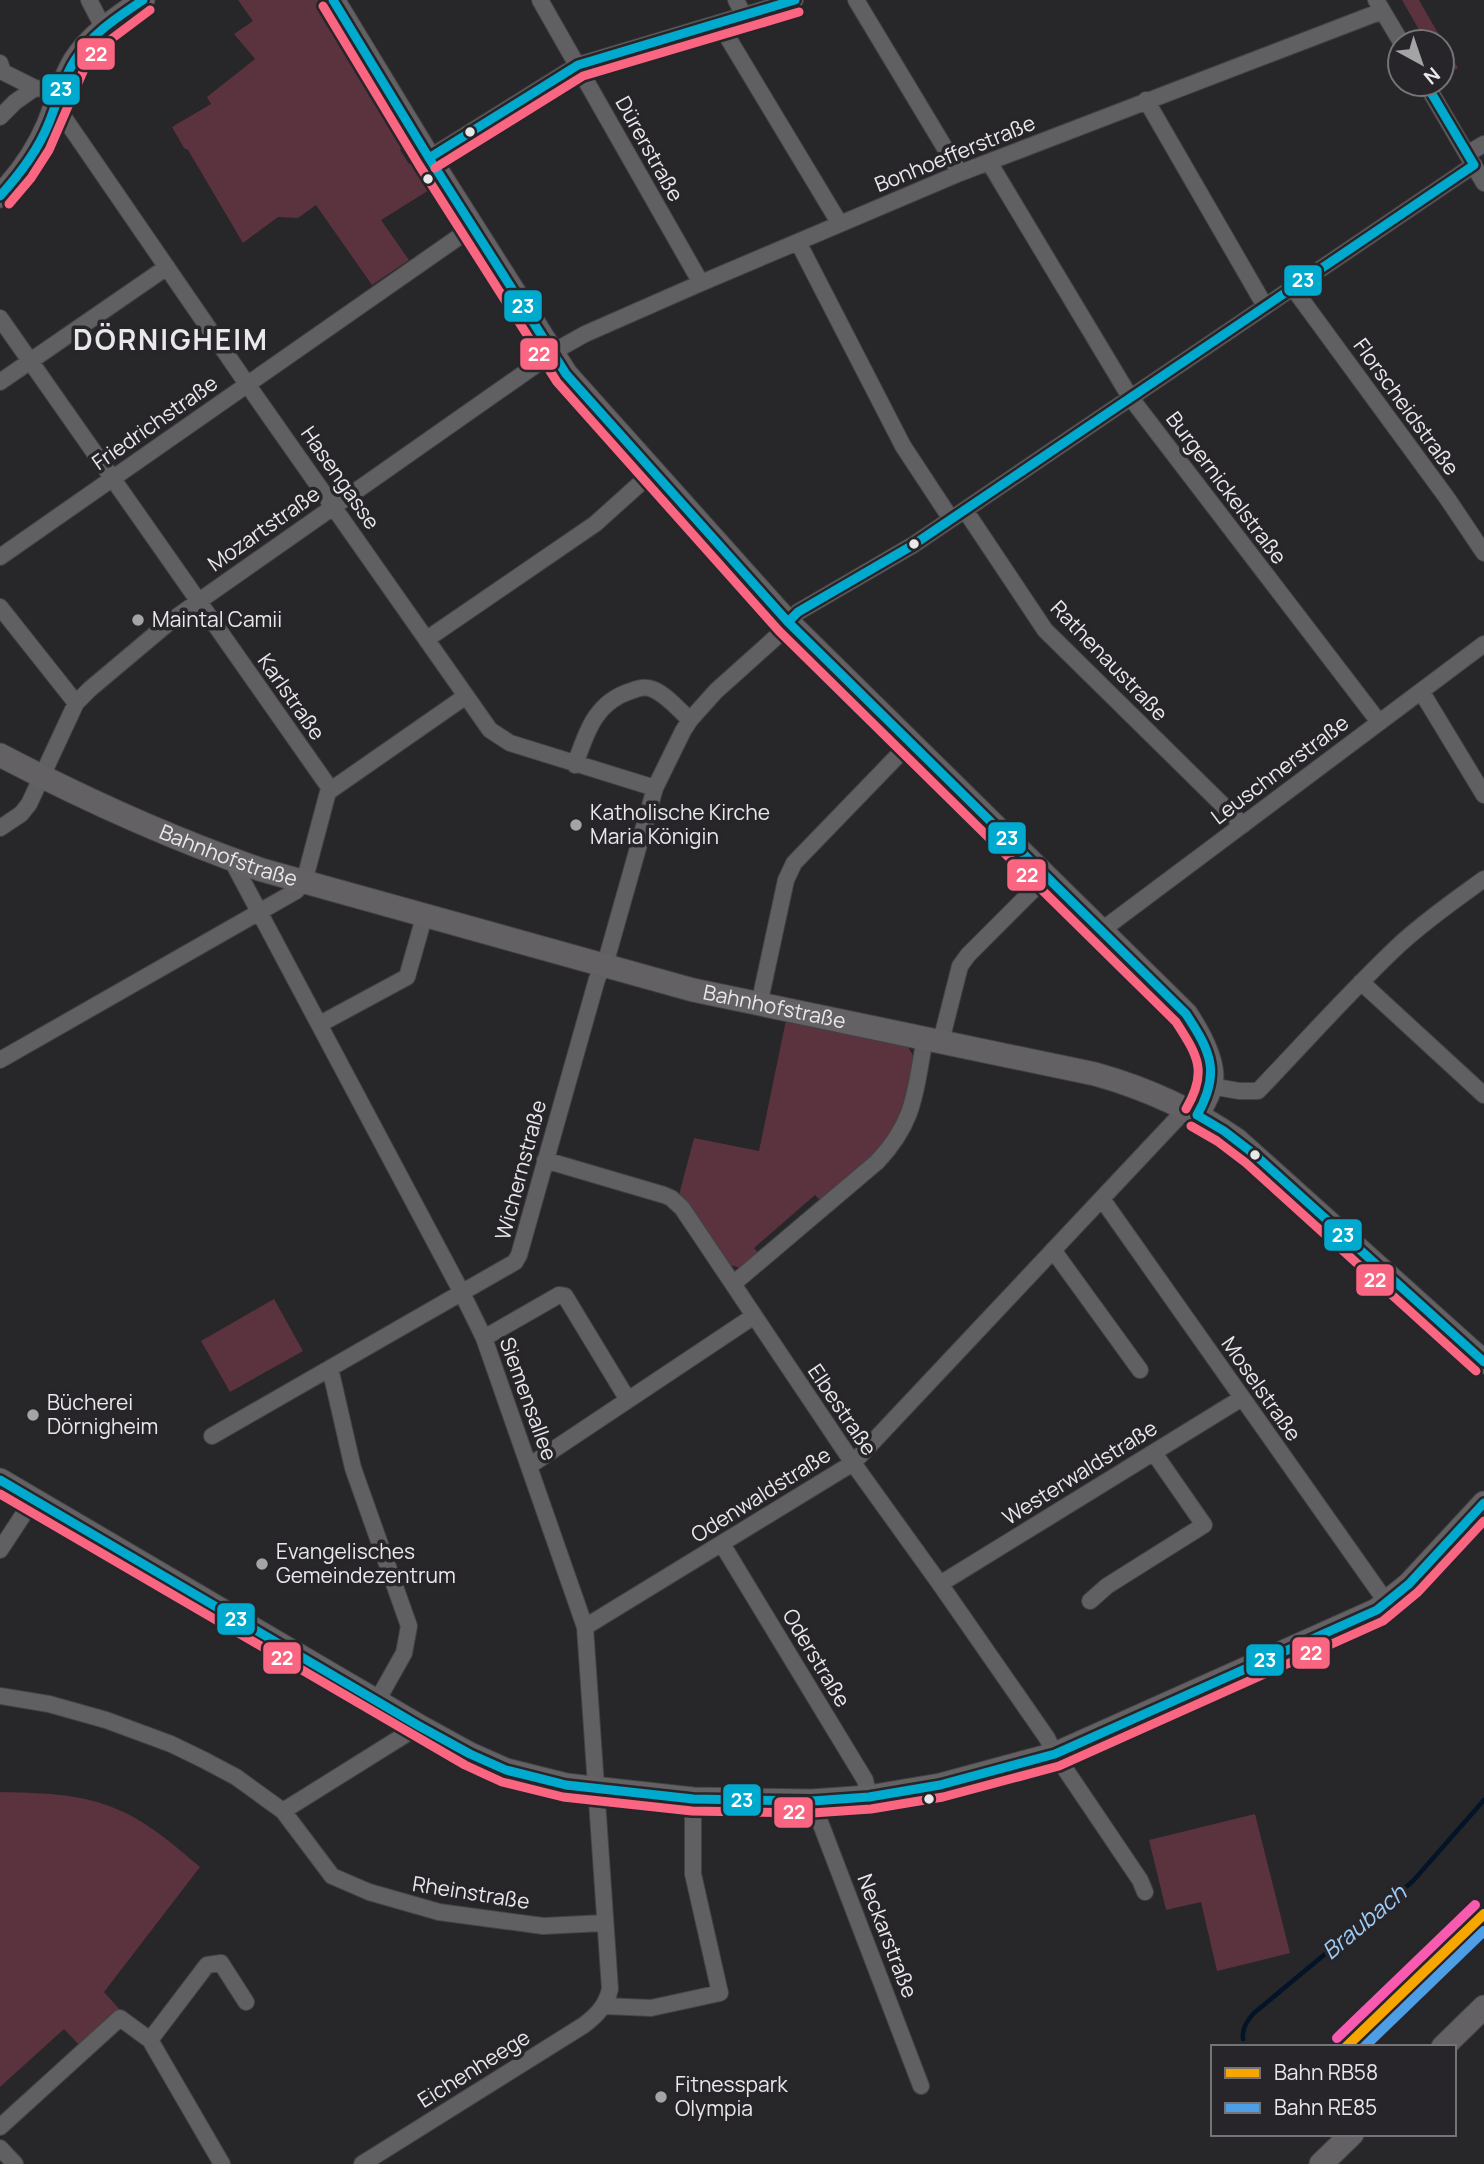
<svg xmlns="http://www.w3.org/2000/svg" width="1484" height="2164" viewBox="0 0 1484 2164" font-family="Manrope,sans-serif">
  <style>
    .green { fill: #5a333e }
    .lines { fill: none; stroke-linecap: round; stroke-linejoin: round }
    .stream { stroke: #041427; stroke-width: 4.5 }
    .street-casing { stroke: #434244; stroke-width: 18 }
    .secondary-casing { stroke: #434244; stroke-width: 25 }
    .street { stroke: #605f61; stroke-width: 16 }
    .secondary { stroke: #646164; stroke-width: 23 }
    .bus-1-casing { stroke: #272529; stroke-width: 14 }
    .bus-2-casing { stroke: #272529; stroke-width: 14 }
    .bus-1 { stroke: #00a9ce; stroke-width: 9 }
    .bus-2 { stroke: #fa6682; stroke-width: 9 }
    .rail-1-casing { stroke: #272529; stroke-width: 16 }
    .rail-2-casing { stroke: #272529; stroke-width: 16 }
    .rail-3-casing { stroke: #272529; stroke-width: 16 }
    .rail-1 { stroke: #f7a600; stroke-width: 10 }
    .rail-2 { stroke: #4d9ee5; stroke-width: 10 }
    .rail-3 { stroke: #f75aaf; stroke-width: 10 }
    .bus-dot { fill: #e8e7e9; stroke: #272529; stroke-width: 2.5 }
    .poi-dot { fill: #a4a3a5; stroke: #272529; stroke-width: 2.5 }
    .labels { text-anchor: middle; stroke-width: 7; stroke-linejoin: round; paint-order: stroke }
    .street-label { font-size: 21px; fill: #e8e7e9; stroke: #272529 }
    .poi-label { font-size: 21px; fill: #e8e7e9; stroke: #272529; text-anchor: start }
    .water-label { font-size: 23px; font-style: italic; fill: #9dccf7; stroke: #272529 }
    .district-label { font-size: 28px; font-weight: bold; letter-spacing: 2px; fill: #e8e7e9; stroke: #272529 }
    .line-badge { stroke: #272529; stroke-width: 2.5 }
    .badge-label { font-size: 19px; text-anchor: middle; font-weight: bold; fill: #fff }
  </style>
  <rect width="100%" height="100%" fill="#272628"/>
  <path class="green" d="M238 0H318L405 136 403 138 407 144 400 150 409 164 417 160 434 187 381 220 409 260 372 285 316 205 298 218 278 217 243 243 188 150 184 148 172 127 211 104 207 97 255 59 234 34 253 21Z
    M1402 0H1419L1458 68 1445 75 1442 69V42H1426Z
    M786 1020 886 1043 906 1044 914 1057C910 1076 908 1094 902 1112 889 1152 852 1176 822 1202L815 1195 754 1248 760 1255 744 1269 727 1264 679 1195 694 1138 759 1151Z
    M274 1299 303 1351 230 1392 201 1341Z
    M0 1792C38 1793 78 1793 114 1808 146 1820 174 1845 200 1867L104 1992 121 2011 81 2047 64 2029 0 2087Z
    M1255 1814 1290 1953 1217 1971 1201 1902 1166 1910 1149 1840Z"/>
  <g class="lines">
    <path class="stream" d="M1243 2039C1242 2028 1247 2021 1254 2013L1413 1881 1484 1800"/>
    <defs>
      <path id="street" d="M89 0 104 29
        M540 0 701 283
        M736 0 744 16
        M856 0 960 173
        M1376 0 1401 42
        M719 23 840 224
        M0 63 3 72 35 88 61 91
        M1426 84 1484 183
        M1146 100 1265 306
        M56 106 247 384 490 730 510 743 655 788
        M0 117 15 102 35 88
        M1467 154 1484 144
        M429 158 578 65 795 0
        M989 162 1130 397 1379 722
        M798 242 903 446 951 519
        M1293 288 1447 498 1484 553
        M0 318 331 790
        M0 382 167 267
        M965 510 1045 630 1243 825
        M0 557 473 227
        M0 607 76 703
        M427 639 595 524 654 471
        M1421 691 1484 795
        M575 765C586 733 595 702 631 691 638 688 645 686 652 689 666 694 679 710 690 720
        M0 828 21 814 29 804 76 703 90 689 172 620 560 348 585 334 701 283 960 173 1382 11
        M231 859 462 1293 484 1338 585 1627 610 1989C606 2006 597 2015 584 2025L362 2164
        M1102 930 1484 644
        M1361 982 1484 1095
        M759 1005 786 880 794 863 911 742
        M320 1024 407 977 425 914
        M941 1041 960 966 968 955 1047 876
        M0 1060 296 891 304 882 328 792 466 696
        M1211 1086 1239 1091H1258C1305 1042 1350 991 1399 945 1426 920 1455 900 1484 879
        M545 1160 664 1195 671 1198 682 1208 853 1463 940 1584 1047 1738 1055 1754 1140 1880 1145 1892
        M1102 1199 1387 1603
        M1053 1250 1140 1370
        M733 1284 877 1162C916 1121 915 1091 925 1038
        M484 1338 559 1295 565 1296 628 1400
        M330 1368 353 1468 409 1626 404 1653 377 1701
        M212 1436 515 1262 519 1255 597 979 608 954 655 788 683 731 690 720 716 691 775 638 798 612 913 545 1474 165
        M529 1466 754 1316
        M722 1544 865 1780 869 1797
        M0 1550 33 1500
        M940 1584 1242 1398
        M1090 1601 1107 1586 1204 1525 1154 1453
        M585 1627 853 1463 1186 1109
        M0 1696 49 1704 106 1720 171 1744 204 1760 236 1777 283 1811 332 1876 369 1892 439 1912 543 1926 604 1923
        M812 1801 921 2086
        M283 1811 419 1726
        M605 2006 651 2008 720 1993 693 1874V1799
        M150 2040 207 1965 221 1963 246 2002
        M0 2127 120 2018 150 2040 222 2164
        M0 2148 15 2164"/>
      <g id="secondary">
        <path d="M333 0 429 158 566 374 788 622 1186 1014C1198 1032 1216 1063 1211 1085 1209 1096 1202 1106 1197 1115"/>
        <path d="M0 196C20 175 37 151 48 125 57 103 63 80 75 60 92 34 119 17 143 0"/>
        <path id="s1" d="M0 755C84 799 172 839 262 870L693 990 1095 1074C1145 1088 1194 1110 1237 1140L1484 1362"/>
        <path d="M0 1480 419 1726 470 1754 506 1770 566 1785 693 1799 812 1801 869 1797 940 1785 1055 1754 1377 1610 1409 1584 1484 1503"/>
        <path d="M1443 2047 1484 2007"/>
        <path d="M1321 2164 1352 2134"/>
      </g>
    </defs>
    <use href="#street" class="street-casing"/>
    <use href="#secondary" class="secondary-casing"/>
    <use href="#street" class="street"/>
    <use href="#secondary" class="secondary"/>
    <defs>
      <path id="bus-1" d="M333 0 429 158 566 374 788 622 1186 1014C1211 1052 1221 1073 1197 1115
        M1426 84 1474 165
        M429 158 578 65 795 0
        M0 196C19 175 37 152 48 125 57 104 62 80 75 60 91 34 118 17 143 0
        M788 622 798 612 913 545 1474 165
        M1197 1115 1224 1131 1254 1154 1484 1362
        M0 1480 419 1726 470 1754 506 1770 566 1785 693 1799 812 1801 869 1797 940 1785 1055 1754 1377 1610 1409 1584 1484 1503"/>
      <path id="bus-2" d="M323 6 419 165 557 382 779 631 1176 1022C1198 1056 1208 1072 1186 1109
        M435 168 583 76 799 12
        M9 204 31 178 49 150 85 67 106 43 150 10
        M1191 1126 1217 1141 1246 1163 1476 1371
        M0 1494 465 1765 502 1782 563 1797 692 1811 812 1813 871 1809 943 1797 1059 1766 1383 1621 1418 1592 1484 1521"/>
    </defs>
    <use href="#bus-1" class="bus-1-casing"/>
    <use href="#bus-2" class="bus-2-casing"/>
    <use href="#bus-1" class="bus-1"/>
    <use href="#bus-2" class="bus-2"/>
    <defs>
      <path id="rail-1" d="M1346 2047 1484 1914"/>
      <path id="rail-2" d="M1364 2047 1484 1931"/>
      <path id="rail-3" d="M1337 2038 1475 1905"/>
    </defs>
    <use href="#rail-1" class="rail-1-casing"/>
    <use href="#rail-2" class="rail-2-casing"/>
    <use href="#rail-3" class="rail-3-casing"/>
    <use href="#rail-1" class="rail-1"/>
    <use href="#rail-2" class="rail-2"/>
    <use href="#rail-3" class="rail-3"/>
  </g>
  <g class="bus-dot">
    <circle cx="470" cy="132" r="6"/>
    <circle cx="428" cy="179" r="6"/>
    <circle cx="914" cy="544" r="6"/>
    <circle cx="1255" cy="1155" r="6"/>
    <circle cx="929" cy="1799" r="6"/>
  </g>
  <g class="poi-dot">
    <circle cx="138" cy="620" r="7"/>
    <circle cx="576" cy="825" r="7"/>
    <circle cx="33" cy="1415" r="7"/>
    <circle cx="262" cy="1564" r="7"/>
    <circle cx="661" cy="2097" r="7"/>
  </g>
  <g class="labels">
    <g class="street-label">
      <text transform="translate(649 149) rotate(61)" y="7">Dürerstraße</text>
      <text transform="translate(955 154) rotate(-22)" y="7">Bonhoefferstraße</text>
      <text transform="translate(1406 407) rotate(54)" y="7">Florscheidstraße</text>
      <text transform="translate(155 423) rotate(-35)" y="7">Friedrichstraße</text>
      <text transform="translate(340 478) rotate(55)" y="7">Hasengasse</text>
      <text transform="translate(1226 488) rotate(53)" y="7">Burgernickelstraße</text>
      <text transform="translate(264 529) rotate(-35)" y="7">Mozartstraße</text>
      <text transform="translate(1109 661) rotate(46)" y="7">Rathenaustraße</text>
      <text transform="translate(291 697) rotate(55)" y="7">Karlstraße</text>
      <text transform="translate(1280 770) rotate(-37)" y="7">Leuschnerstraße</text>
      <text dy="7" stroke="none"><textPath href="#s1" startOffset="250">Bahnhofstraße</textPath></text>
      <text dy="7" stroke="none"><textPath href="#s1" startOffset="817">Bahnhofstraße</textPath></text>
      <text transform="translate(521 1170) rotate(-75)" y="7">Wichernstraße</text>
      <text transform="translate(1261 1389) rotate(55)" y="7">Moselstraße</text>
      <text transform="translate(528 1399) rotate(70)" y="7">Siemensallee</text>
      <text transform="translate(842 1410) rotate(56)" y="7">Elbestraße</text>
      <text transform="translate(1080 1473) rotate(-32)" y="7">Westerwaldstraße</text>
      <text transform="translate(761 1495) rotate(-32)" y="7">Odenwaldstraße</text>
      <text transform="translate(816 1658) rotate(59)" y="7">Oderstraße</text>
      <text transform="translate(471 1893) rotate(9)" y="7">Rheinstraße</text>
      <text transform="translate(887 1936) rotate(69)" y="7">Neckarstraße</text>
      <text transform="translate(474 2069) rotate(-32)" y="7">Eichenheege</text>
    </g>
    <g class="poi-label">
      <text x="152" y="627">Maintal Camii</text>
      <text x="590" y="820">Katholische Kirche<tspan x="590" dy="24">Maria Königin</tspan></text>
      <text x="47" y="1410">Bücherei<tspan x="47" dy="24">Dörnigheim</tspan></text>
      <text x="276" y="1559">Evangelisches<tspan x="276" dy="24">Gemeindezentrum</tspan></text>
      <text x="675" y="2092">Fitnesspark<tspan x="675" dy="24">Olympia</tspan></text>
    </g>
    <g class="water-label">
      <text transform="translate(1364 1922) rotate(-40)" y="8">Braubach</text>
    </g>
    <g class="district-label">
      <text x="171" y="350">DÖRNIGHEIM</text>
    </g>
  </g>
  <g class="line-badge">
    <rect x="76" y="37" width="40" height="34" rx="7" fill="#fa6682"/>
    <rect x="41" y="73" width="40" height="33" rx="7" fill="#00a9ce"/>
    <rect x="1283" y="264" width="40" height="33" rx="7" fill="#00a9ce"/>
    <rect x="503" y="289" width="40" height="34" rx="7" fill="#00a9ce"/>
    <rect x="519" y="337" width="40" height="34" rx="7" fill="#fa6682"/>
    <rect x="987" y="821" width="40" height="34" rx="7" fill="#00a9ce"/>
    <rect x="1006" y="858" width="41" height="34" rx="7" fill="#fa6682"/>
    <rect x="1323" y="1218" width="40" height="34" rx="7" fill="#00a9ce"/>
    <rect x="1355" y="1263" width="40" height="34" rx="7" fill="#fa6682"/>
    <rect x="216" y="1602" width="40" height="34" rx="7" fill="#00a9ce"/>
    <rect x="1291" y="1636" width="40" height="34" rx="7" fill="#fa6682"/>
    <rect x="262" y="1641" width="40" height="34" rx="7" fill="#fa6682"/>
    <rect x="1245" y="1643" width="40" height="34" rx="7" fill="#00a9ce"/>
    <rect x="722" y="1783" width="40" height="34" rx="7" fill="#00a9ce"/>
    <rect x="773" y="1796" width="41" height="33" rx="7" fill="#fa6682"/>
  </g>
  <g class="badge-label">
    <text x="96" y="61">22</text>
    <text x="61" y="96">23</text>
    <text x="1303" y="287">23</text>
    <text x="523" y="313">23</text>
    <text x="539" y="361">22</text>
    <text x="1007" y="845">23</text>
    <text x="1027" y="882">22</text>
    <text x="1343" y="1242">23</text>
    <text x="1375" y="1287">22</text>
    <text x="236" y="1626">23</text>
    <text x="1311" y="1660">22</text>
    <text x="282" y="1665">22</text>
    <text x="1265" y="1667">23</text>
    <text x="742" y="1807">23</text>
    <text x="794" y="1819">22</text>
  </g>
  <rect x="1211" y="2045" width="245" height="91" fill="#272529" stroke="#747376" stroke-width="2"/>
  <rect x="1225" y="2068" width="35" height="10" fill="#f7a600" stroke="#747376" stroke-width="2"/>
  <text x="1274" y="2080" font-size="21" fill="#e8e7e9">Bahn RB58</text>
  <rect x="1225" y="2103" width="35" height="10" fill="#4d9ee5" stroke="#747376" stroke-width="2"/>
  <text x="1274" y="2115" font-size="21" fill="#e8e7e9">Bahn RE85</text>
  <g transform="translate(1421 63) rotate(140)"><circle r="33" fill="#272529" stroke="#747376" stroke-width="2"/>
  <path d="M0-5L12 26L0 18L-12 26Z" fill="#a4a3a5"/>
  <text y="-10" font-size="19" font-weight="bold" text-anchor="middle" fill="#e8e7e9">N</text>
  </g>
</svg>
